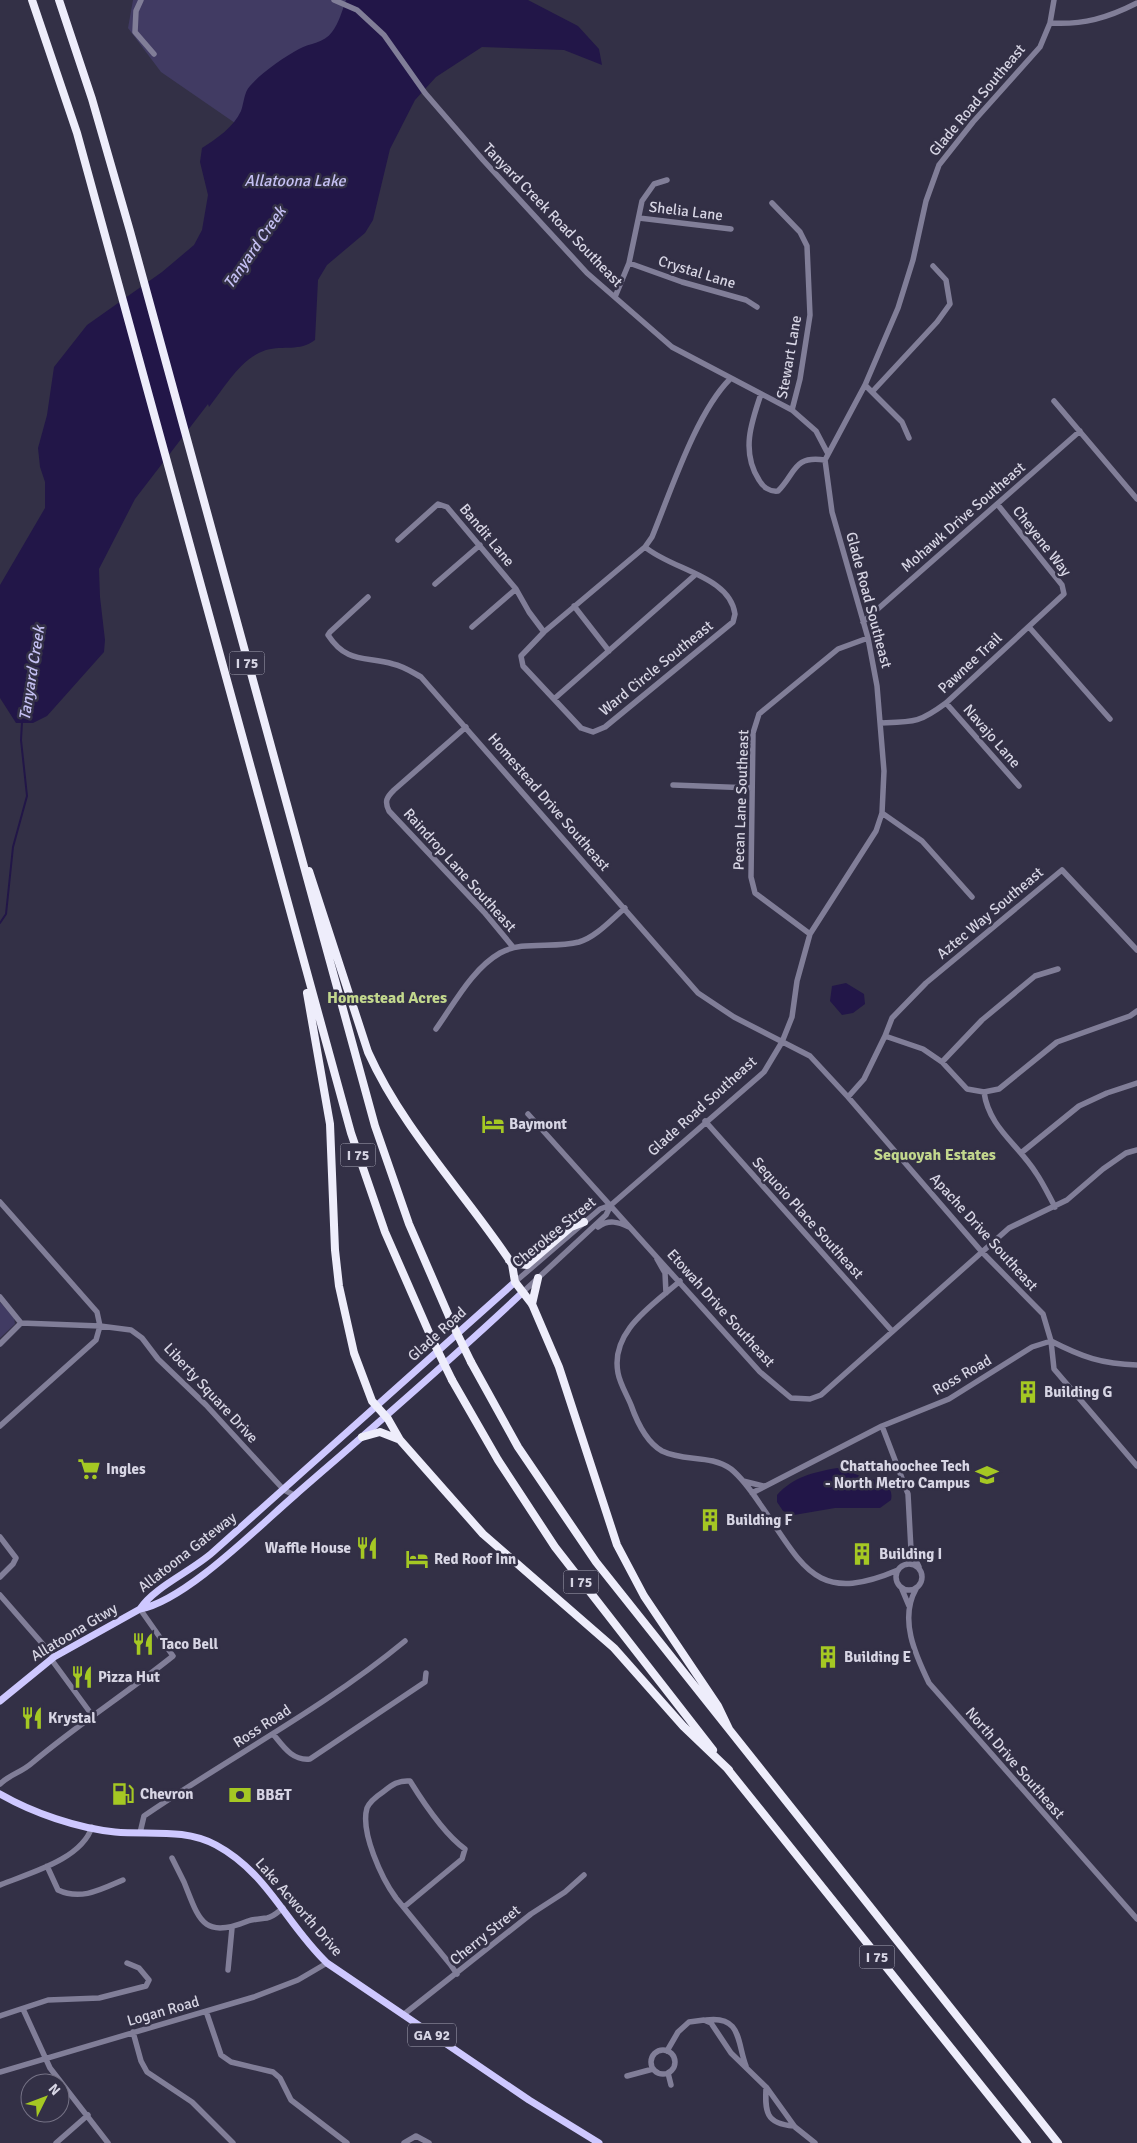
<svg xmlns="http://www.w3.org/2000/svg" width="1137" height="2143" viewBox="0 0 1137 2143" font-family="Signika,sans-serif">
  <style>
    .green { fill: #413b63 }
    .water { fill: #221648 }
    .lines { fill: none; stroke-linecap: round; stroke-linejoin: round }
    .stream { stroke: #221648; stroke-width: 2 }
    .minor { stroke: #817e98; stroke-width: 5.5 }
    .major { stroke: #cec8ff; stroke-width: 7 }
    .highway { stroke: #eeedfb; stroke-width: 8 }
    .highway-bridge { stroke: #eeedfb; stroke-width: 8 }
    .labels { text-anchor: middle; stroke-width: 5; stroke-linejoin: round; paint-order: stroke }
    .shield { fill: #333046; stroke: #a6a4b5; stroke-width: 1 }
    .shield-label { font-size: 14px; font-weight: bold; fill: #d7d5e4 }
    .street-label { font-size: 15px; fill: #d7d5e4; stroke: #333046 }
    .poi-label { font-size: 15px; font-weight: bold; fill: #d7d5e4; stroke: #333046; text-anchor: start }
    .water-label { font-size: 16px; font-style: italic; fill: #c5c0f3; stroke: #333046 }
    .neighbourhood-label { font-size: 16px; font-weight: bold; fill: #c2d78d; stroke: #333046 }
  </style>
  <rect width="100%" height="100%" fill="#333046"/>
  <path class="green" d="M133 0H350L342 30 235 123 161 72 128 28Z
    M0 1302 14 1318 15 1324 0 1338Z"/>
  <path class="water" d="M346 0H528L578 26 599 49 602 65 564 50 482 47 436 77 415 100 390 149 373 220 365 233 327 265 318 280 315 340C299 352 284 345 266 350 241 358 225 387 209 407L208 404 135 499 99 569 100 597 105 640 104 652 47 716 33 723H16L0 698V585L45 508V482L40 467 38 448 47 415 54 367 87 325 162 272 194 245 202 230 208 195 200 162 202 148C216 139 234 127 241 111 244 103 244 92 250 86 261 73 284 57 299 49 310 43 324 43 332 32 339 23 342 11 346 0Z
    M846 983 864 994 865 1004 853 1013 842 1015 830 1001 832 986Z
    M837 1468C846 1469 852 1473 860 1476 873 1480 895 1481 891 1500L880 1508H835L794 1515 783 1511 777 1502V1495C793 1477 814 1472 837 1468Z"/>
  <g class="lines">
    <path class="stream" d="M0 923 6 914 13 847 27 796 21 740 22 722"/>
    <path class="minor" d="M141 0 136 11 135 32 154 54
      M334 0 357 10 384 35 425 93 483 160 587 273 672 347 792 410 816 431 827 452
      M1050 23C1083 25 1108 18 1137 3
      M772 203 800 232 807 246 810 315 800 379 792 410
      M639 218 731 229
      M629 263 682 282 746 300 757 307
      M615 297 629 263 642 201 654 184 667 180
      M865 385 902 422 909 438
      M872 392 937 322 950 304 946 280 933 266
      M761 394C751 423 741 452 759 480 763 487 770 492 778 491 796 473 793 455 825 460
      M1054 401 1137 499
      M398 540 438 504 447 507 516 589 529 612 544 632
      M645 547C672 570 730 576 735 614L733 622 605 727 593 732 581 728 523 666 521 656 544 632 645 547 652 537C671 491 696 413 730 379
      M435 584 480 545
      M368 597 330 632 328 635C347 664 365 656 393 664 403 666 412 672 421 677L698 993 734 1017 810 1056 848 1097 982 1252 1043 1314 1051 1341 1054 1369 1137 1466
      M574 606 609 651
      M863 622 1080 431
      M472 627 516 589
      M1029 627 1110 719
      M554 699 695 575
      M946 703 1019 786
      M881 723C914 722 919 723 946 703L1064 594 1062 585 998 505
      M466 727 394 790C387 797 384 801 389 811L484 912 513 947
      M673 785 752 788
      M882 813 922 841 972 897
      M810 934 755 893 751 877 753 733 759 714 838 649 868 638
      M436 1029C454 1004 472 969 500 953 523 940 553 949 579 942 596 937 611 920 625 908
      M885 1036 892 1018 926 983 1062 870 1137 950
      M942 1062 982 1020 1035 976 1058 969
      M984 1092C989 1128 1018 1144 1036 1173 1043 1183 1049 1196 1055 1207
      M848 1097 864 1079 885 1036 923 1049 942 1062 967 1089 984 1092 999 1089 1057 1042 1130 1016 1137 1011
      M528 1114 760 1372 791 1398 810 1399 821 1395 1009 1228 1067 1200 1103 1169 1126 1153 1137 1150
      M705 1121 892 1331
      M1021 1153 1079 1106 1107 1093 1137 1083
      M0 1202 97 1312 100 1326 96 1340 0 1426
      M598 1227C609 1219 618 1222 629 1227
      M657 1259 665 1273 666 1293
      M680 1281C653 1305 610 1331 618 1373 620 1384 627 1395 631 1405 637 1422 646 1442 662 1451 684 1462 710 1454 731 1469 742 1478 752 1492 760 1504 803 1565 814 1606 898 1570
      M515 1282 600 1209 611 1205
      M523 1292 606 1215 611 1205 764 1072 782 1042 792 1017 797 981 810 934 876 831 882 813 884 771 877 686 868 638 832 512 825 460 865 385 898 308 913 260 926 201 939 165 973 122 1040 47 1050 23 1054 0
      M0 1297 21 1323 0 1344
      M21 1323 100 1326 131 1330 142 1338 158 1359 206 1405 284 1490 294 1495
      M1051 1341C1082 1357 1102 1364 1137 1365
      M882 1426 908 1494 911 1550 919 1567
      M743 1481 763 1486
      M752 1493 882 1426 949 1399 1032 1347 1051 1341
      M0 1537 16 1558 13 1564 0 1577
      M896 1577a13 13 0 1 1 26 0a13 13 0 1 1-26 0Z
      M901 1587 909 1606
      M916 1589C899 1619 915 1654 929 1683L1137 1919
      M0 1595 54 1657
      M51 1659 92 1715
      M273 1734C283 1746 292 1761 310 1759L425 1682 426 1673
      M0 1784C9 1775 22 1772 32 1763 77 1725 127 1693 173 1656L140 1609
      M140 1833 144 1816C230 1757 324 1708 405 1641
      M172 1858C176 1866 180 1874 184 1882 199 1919 202 1940 248 1921 254 1919 260 1919 267 1918 273 1917 278 1912 283 1908
      M47 1866 58 1890C81 1901 102 1889 123 1880
      M0 1885C29 1873 81 1860 92 1827
      M404 1907 462 1859 465 1849C444 1834 423 1802 410 1781 398 1780 392 1785 383 1792 377 1796 370 1801 367 1808 360 1832 382 1879 396 1898L450 1964 457 1974
      M228 1970 232 1928
      M23 2009 50 2068 108 2143
      M206 2011 221 2055 231 2062 273 2072 280 2078 291 2100 347 2143
      M403 2015 531 1914 565 1892 584 1875
      M0 2016 48 2000 99 1998 146 1986 149 1980 139 1968 127 1963
      M706 2020C742 2015 737 2043 746 2066
      M133 2032 141 2061 147 2072 192 2102 233 2143
      M651 2062a12 12 0 1 1 24 0a12 12 0 1 1-24 0Z
      M667 2051 678 2032 689 2022 704 2020 711 2023 731 2053 767 2088 795 2127 815 2143
      M0 2072 254 1997 298 1980 327 1963
      M668 2073 671 2085
      M627 2076 653 2069
      M766 2087C765 2111 765 2124 794 2126
      M56 2143 88 2115
      M404 2143 416 2136 429 2143"/>
    <path class="major" d="M140 1609C154 1587 192 1571 213 1552L515 1282
      M0 1701 54 1657 140 1609C185 1601 258 1527 294 1496 371 1429 449 1362 523 1292
      M0 1794C33 1813 77 1828 115 1832 149 1835 185 1828 216 1845 268 1873 286 1924 327 1963L529 2100 599 2143"/>
    <path class="highway" d="M32 0 77 133 351 1133 385 1232 431 1337
      M59 0 92 99 130 231 375 1126 409 1224 451 1321
      M309 871 368 1052C403 1130 465 1193 512 1264L515 1282 532 1304 559 1367 617 1545 644 1596 718 1706 729 1729
      M307 993 330 1124 335 1250 339 1286 354 1353 372 1401 388 1419 400 1440 483 1534 614 1648 683 1726 729 1770
      M509 1260 519 1264 527 1265 571 1227 584 1222
      M532 1304 538 1278
      M471 1362 518 1447 596 1562 1058 2143
      M452 1380 498 1460 555 1547 713 1750
      M362 1437 380 1432 398 1439
      M726 1767 1027 2143"/>
    <path class="highway-bridge" d="M451 1321 471 1362
      M431 1337 452 1380"/>
  </g>
  <defs>
    <symbol id="hotel-bare" viewBox="-9 -9 18 18"><path d="M-6-4.5h1.5V1H6V5H4.5V3h-9V5H-6ZM-4 0a1.8 1.8 0 1 1 3.6 0ZM.5 0V-2.5h3Q6-2.5 6 0Z" fill="#a5c823" stroke="#333046" stroke-width="2.5" paint-order="stroke"/></symbol>
    <symbol id="building-bare" viewBox="-9 -9 18 18"><path d="M-4-6H4V6H1V3H-1V6H-4ZM-2.5-4.3h1.7v1.8h-1.7ZM.8-4.3h1.7v1.8H.8ZM-2.5-1h1.7V.8h-1.7ZM.8-1h1.7V.8H.8Z" fill="#a5c823" stroke="#333046" stroke-width="2.5" paint-order="stroke"/></symbol>
    <symbol id="supermarket-bare" viewBox="-9 -9 18 18"><path d="M-6-5.5h2.5l.6 2H6L4.5 2H-2.5L-4.4-4H-6ZM-1.5 3.2a1.3 1.3 0 1 0 .1 0ZM3 3.2a1.3 1.3 0 1 0 .1 0Z" fill="#a5c823" stroke="#333046" stroke-width="2.5" paint-order="stroke"/></symbol>
    <symbol id="university-bare" viewBox="-9 -9 18 18"><path d="M0-5L7-2L0 1L-7-2ZM-4 1L0 2.5L4 1V4Q0 6-4 4Z" fill="#a5c823" stroke="#333046" stroke-width="2.5" paint-order="stroke"/></symbol>
    <symbol id="restaurant-bare" viewBox="-9 -9 18 18"><path d="M-5-6h1v4h1v-4h1v4h1v-4h1v5L-1.5 .5V6h-2V.5L-5-1ZM5-6V6H3V1.5H1.5Q1.5-4 5-6Z" fill="#a5c823" stroke="#333046" stroke-width="2.5" paint-order="stroke"/></symbol>
    <symbol id="fuel-bare" viewBox="-9 -9 18 18"><path d="M-5.5-6h7V0h2V4h1.3V-2.5L3-4.5l.8-.8L6-3V5H2.5V1h-1V6h-7ZM-4.2-4.7v3.2H.2V-4.7Z" fill="#a5c823" stroke="#333046" stroke-width="2.5" paint-order="stroke"/></symbol>
    <symbol id="bank-bare" viewBox="-9 -9 18 18"><path d="M-6-4H6V4H-6ZM0-2.3a2.3 2.3 0 1 0 0 4.6a2.3 2.3 0 1 0 0-4.6Z" fill="#a5c823" stroke="#333046" stroke-width="2.5" paint-order="stroke"/></symbol>
  </defs>
  <g fill-rule="evenodd">
    <use href="#hotel-bare" x="477" y="1108" width="32" height="32"/>
    <use href="#building-bare" x="1012" y="1376" width="32" height="32"/>
    <use href="#supermarket-bare" x="73" y="1453" width="32" height="32"/>
    <use href="#university-bare" x="971" y="1459" width="32" height="32"/>
    <use href="#building-bare" x="694" y="1504" width="32" height="32"/>
    <use href="#restaurant-bare" x="351" y="1532" width="32" height="32"/>
    <use href="#building-bare" x="846" y="1538" width="32" height="32"/>
    <use href="#hotel-bare" x="401" y="1543" width="32" height="32"/>
    <use href="#restaurant-bare" x="127" y="1628" width="32" height="32"/>
    <use href="#building-bare" x="812" y="1641" width="32" height="32"/>
    <use href="#restaurant-bare" x="66" y="1661" width="32" height="32"/>
    <use href="#restaurant-bare" x="16" y="1702" width="32" height="32"/>
    <use href="#fuel-bare" x="107" y="1778" width="32" height="32"/>
    <use href="#bank-bare" x="224" y="1779" width="32" height="32"/>
  </g>
  <g class="labels">
    <g class="shield">
      <rect x="229.5" y="651.5" width="35" height="23" rx="4"/>
      <rect x="340.5" y="1143.5" width="35" height="23" rx="4"/>
      <rect x="563.5" y="1570.5" width="35" height="23" rx="4"/>
      <rect x="859.5" y="1945.5" width="35" height="23" rx="4"/>
      <rect x="408" y="2023.5" width="48" height="23" rx="4"/>
    </g>
    <g class="shield-label">
      <text x="247" y="668">I 75</text>
      <text x="358" y="1160">I 75</text>
      <text x="581" y="1587">I 75</text>
      <text x="877" y="1962">I 75</text>
      <text x="432" y="2040">GA 92</text>
    </g>
    <g class="street-label">
      <text transform="translate(977 100) rotate(-50)" y="5">Glade Road Southeast</text>
      <text transform="translate(686 211) rotate(7)" y="5">Shelia Lane</text>
      <text transform="translate(553 215) rotate(46)" y="5">Tanyard Creek Road Southeast</text>
      <text transform="translate(697 272) rotate(17)" y="5">Crystal Lane</text>
      <text transform="translate(789 357) rotate(-80)" y="5">Stewart Lane</text>
      <text transform="translate(963 517) rotate(-41)" y="5">Mohawk Drive Southeast</text>
      <text transform="translate(487 535) rotate(50)" y="5">Bandit Lane</text>
      <text transform="translate(1042 541) rotate(52)" y="5">Cheyene Way</text>
      <text transform="translate(869 600) rotate(75)" y="5">Glade Road Southeast</text>
      <text transform="translate(970 663) rotate(-43)" y="5">Pawnee Trail</text>
      <text transform="translate(656 668) rotate(-39)" y="5">Ward Circle Southeast</text>
      <text transform="translate(992 736) rotate(49)" y="5">Navajo Lane</text>
      <text transform="translate(741 800) rotate(-88)" y="5">Pecan Lane Southeast</text>
      <text transform="translate(549 802) rotate(49)" y="5">Homestead Drive Southeast</text>
      <text transform="translate(460 870) rotate(48)" y="5">Raindrop Lane Southeast</text>
      <text transform="translate(990 913) rotate(-40)" y="5">Aztec Way Southeast</text>
      <text transform="translate(702 1106) rotate(-42)" y="5">Glade Road Southeast</text>
      <text transform="translate(808 1218) rotate(48)" y="5">Sequoio Place Southeast</text>
      <text transform="translate(554 1232) rotate(-39)" y="5">Cherokee Street</text>
      <text transform="translate(984 1232) rotate(48)" y="5">Apache Drive Southeast</text>
      <text transform="translate(721 1308) rotate(48)" y="5">Etowah Drive Southeast</text>
      <text transform="translate(437 1334) rotate(-42)" y="5">Glade Road</text>
      <text transform="translate(962 1375) rotate(-30)" y="5">Ross Road</text>
      <text transform="translate(211 1393) rotate(47)" y="5">Liberty Square Drive</text>
      <text transform="translate(187 1552) rotate(-38)" y="5">Allatoona Gateway</text>
      <text transform="translate(74 1632) rotate(-31)" y="5">Allatoona Gtwy</text>
      <text transform="translate(262 1726) rotate(-33)" y="5">Ross Road</text>
      <text transform="translate(1015 1763) rotate(49)" y="5">North Drive Southeast</text>
      <text transform="translate(299 1907) rotate(49)" y="5">Lake Acworth Drive</text>
      <text transform="translate(485 1935) rotate(-39)" y="5">Cherry Street</text>
      <text transform="translate(163 2011) rotate(-16)" y="5">Logan Road</text>
    </g>
    <g class="poi-label">
      <text x="509" y="1129">Baymont</text>
      <text x="1044" y="1397">Building G</text>
      <text x="970" y="1471" text-anchor="end">Chattahoochee Tech<tspan x="970" dy="17">- North Metro Campus</tspan></text>
      <text x="106" y="1474">Ingles</text>
      <text x="726" y="1525">Building F</text>
      <text x="351" y="1553" text-anchor="end">Waffle House</text>
      <text x="879" y="1559">Building I</text>
      <text x="434" y="1564">Red Roof Inn</text>
      <text x="160" y="1649">Taco Bell</text>
      <text x="844" y="1662">Building E</text>
      <text x="98" y="1682">Pizza Hut</text>
      <text x="48" y="1723">Krystal</text>
      <text x="140" y="1799">Chevron</text>
      <text x="256" y="1800">BB&amp;T</text>
    </g>
    <g class="water-label">
      <text x="295" y="186">Allatoona Lake</text>
      <text transform="translate(254 247) rotate(-55)" y="6">Tanyard Creek</text>
      <text transform="translate(31 673) rotate(-81)" y="6">Tanyard Creek</text>
    </g>
    <g class="neighbourhood-label">
      <text x="387" y="1003">Homestead Acres</text>
      <text x="935" y="1160">Sequoyah Estates</text>
    </g>
  </g>
  <g transform="translate(45 2098) rotate(48)"><circle r="24" fill="#333046" stroke="#757285"/>
  <path d="M0-4L9 19L0 12L-9 19Z" fill="#a5c823"/>
  <text y="-8" font-size="14" font-weight="bold" text-anchor="middle" fill="#d7d5e4">N</text>
  </g>
</svg>
